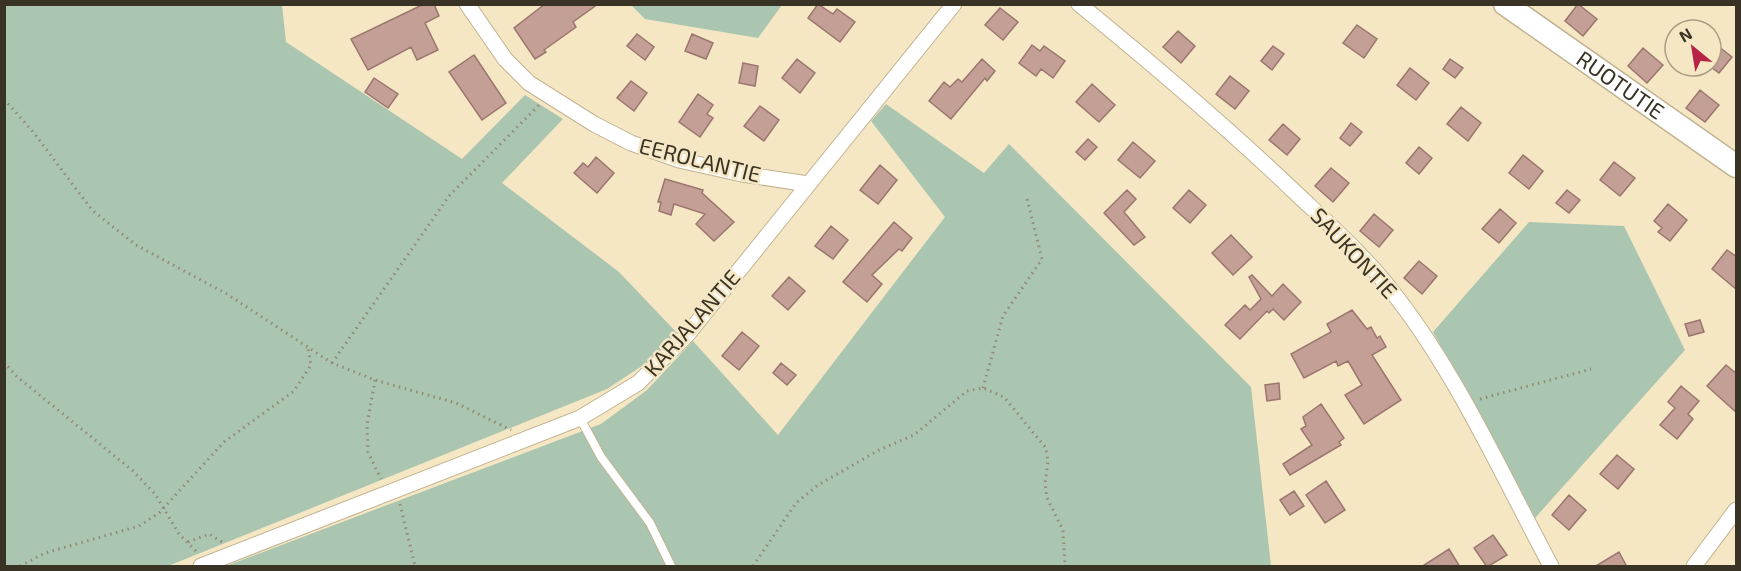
<svg xmlns="http://www.w3.org/2000/svg" width="1741" height="571" viewBox="0 0 1741 571" font-family="'Exo 2',sans-serif">
  <style>
    .green { fill: #aac5b0 }
    .building { fill: #c39f96; stroke: #9b766e; stroke-width: 1.5 }
    .lines { fill: none; stroke-linecap: round; stroke-linejoin: round }
    .lane-casing { stroke: #c1b391; stroke-width: 10 }
    .street-casing { stroke: #c1b391; stroke-width: 17 }
    .secondary-casing { stroke: #c1b391; stroke-width: 25 }
    .path { stroke: #948a72; stroke-width: 3; stroke-dasharray: 1.5 4.5; stroke-linecap: butt }
    .lane { stroke: #fff; stroke-width: 8 }
    .street { stroke: #fff; stroke-width: 15 }
    .secondary { stroke: #fff; stroke-width: 22 }
    .labels { text-anchor: middle; stroke-width: 5; stroke-linejoin: round; paint-order: stroke }
    .street-label { font-size: 22px; fill: #383325; stroke: #f6e7c4 }
  </style>
  <rect width="100%" height="100%" fill="#f6e7c4"/>
  <path class="green" d="M4 5H282L286 42 462 159 525 95 563 119 502 183 619 272 679 335 654 358 607 389 168 566H5Z
    M631 5H782L758 38 645 19Z
    M886 104 984 173 1009 144 1251 387 1271 566H226L601 424 647 390 693 341 778 435 945 217 871 121Z
    M1529 222 1624 226 1685 350 1535 518 1433 332Z"/>
  <path class="building" d="M424 4H434L439 16 425 23 438 50 417 60 411 47 368 70 351 39Z
    M545 4H598L573 22 576 27 544 50 546 52 535 59 514 28Z
    M818 4 833 14 837 9 855 22 840 42 808 18Z
    M1578 4 1597 19 1583 36 1565 21Z
    M1000 8 1018 22 1003 40 985 25Z
    M1357 25 1377 39 1364 58 1343 43Z
    M1178 31 1195 46 1181 63 1163 47Z
    M637 34 654 47 645 60 627 46Z
    M692 34 713 43 706 59 685 51Z
    M1032 45 1040 51 1044 46 1065 61 1053 78 1041 69 1036 76 1019 63Z
    M1273 46 1284 54 1272 70 1261 61Z
    M1718 46 1732 57 1719 73 1711 67V56Z
    M1643 48 1663 65 1647 83 1628 66Z
    M474 55 506 103 482 120 449 72Z
    M797 59 815 73 800 93 782 78Z
    M982 59 995 71 987 81 985 78 951 119 929 101 944 82 950 87 958 79 962 82Z
    M1450 59 1463 68 1455 78 1443 69Z
    M743 63 758 66 755 86 739 83Z
    M1410 68 1429 83 1416 100 1397 85Z
    M1230 76 1249 91 1235 109 1216 94Z
    M374 78 398 94 388 108 365 92Z
    M631 81 647 93 634 111 617 98Z
    M1092 84 1115 105 1099 122 1076 102Z
    M1700 90 1719 105 1705 122 1686 108Z
    M698 94 713 105 707 114 713 118 700 137 679 122Z
    M760 106 779 120 764 141 744 126Z
    M1461 107 1481 123 1468 141 1447 124Z
    M1351 123 1362 132 1350 146 1340 138Z
    M1283 124 1300 139 1287 155 1269 140Z
    M1088 139 1097 147 1085 160 1076 152Z
    M1133 142 1155 161 1140 178 1118 160Z
    M1419 147 1432 158 1419 174 1406 163Z
    M1523 155 1543 171 1529 189 1509 173Z
    M596 157 614 173 597 193 574 173 583 163 588 167Z
    M1614 162 1635 178 1620 196 1600 180Z
    M880 165 897 180 878 204 860 190Z
    M1331 168 1349 183 1333 202 1315 186Z
    M665 179 703 190 702 193 734 222 714 241 696 224 705 214 674 204 671 215 659 211 661 202H658Z
    M1127 190 1136 199 1124 212 1145 237 1134 245 1104 213Z
    M1189 190 1206 205 1190 223 1173 208Z
    M1567 190 1580 200 1569 213 1556 203Z
    M1668 204 1687 220 1670 241 1658 232 1662 228 1654 221Z
    M1500 209 1516 223 1499 243 1482 229Z
    M1374 214 1393 230 1379 247 1360 231Z
    M894 222 912 238 902 251 899 249 872 275 882 284 867 302 843 282Z
    M831 226 848 240 833 259 815 246Z
    M1231 235 1252 257 1233 275 1212 253Z
    M1727 250 1737 257V290L1712 269Z
    M1419 261 1437 276 1422 294 1404 278Z
    M1252 275 1272 296 1283 284 1301 302 1284 320 1273 309 1269 313 1267 311 1240 339 1225 325 1245 305 1250 310 1261 299 1249 277Z
    M789 277 805 291 788 310 772 296Z
    M1352 310 1367 329 1371 327 1377 338 1380 336 1386 347 1372 355 1401 400 1364 424 1345 395 1362 385 1348 361 1338 366 1336 361 1304 378 1291 354 1331 332 1327 324Z
    M1700 320 1704 332 1689 336 1685 324Z
    M742 332 759 346 739 370 722 356Z
    M781 363 796 375 787 385 773 373Z
    M1726 365 1737 374V413L1707 386Z
    M1279 383 1280 399 1267 401 1265 385Z
    M1681 386 1699 401 1688 414 1693 419 1677 439 1660 425 1675 408 1668 402Z
    M1321 404 1344 438 1339 442 1341 445 1290 475 1283 464 1312 445 1301 429 1306 426 1303 417Z
    M1617 455 1634 469 1618 489 1600 474Z
    M1326 481 1345 510 1325 523 1306 495Z
    M1294 491 1304 506 1290 515 1280 500Z
    M1569 495 1586 510 1569 530 1552 515Z
    M1493 535 1507 555 1487 567 1474 548Z
    M1449 549 1460 567H1421Z
    M1619 552 1627 567H1594Z"/>
  <g class="lines">
    <defs>
      <path id="lane" d="M580 418 601 457 650 523 671 566"/>
      <path id="street" d="M467 4 505 59 529 83 594 124 631 143 679 160 742 174 808 184
        M1079 4C1155 66 1228 128 1298 195 1333 228 1369 260 1398 299 1460 380 1503 477 1551 566
        M201 566 580 418 638 383 687 335 954 4
        M1694 566 1736 510"/>
      <g id="secondary">
        <path id="s1" d="M1505 4 1736 166"/>
      </g>
    </defs>
    <use href="#lane" class="lane-casing"/>
    <use href="#street" class="street-casing"/>
    <use href="#secondary" class="secondary-casing"/>
    <path class="path" d="M4 99 34 133 92 210 136 245 227 294 332 363 375 380 456 403 511 430
      M4 362 15 375 133 471 155 494 179 534 197 552
      M332 363 449 196 539 105
      M375 380 367 425 368 452 381 479
      M983 388 1003 316 1042 259 1027 199
      M1480 399 1591 369
      M400 504 415 566
      M188 542 209 534 222 542
      M20 566 45 553 139 526 159 513 224 442 294 391 311 365 308 348
      M753 566 796 503 818 485 879 450 914 435 967 391 983 388 1004 397 1046 448 1048 461 1045 484 1047 498 1063 530 1065 566"/>
    <use href="#lane" class="lane"/>
    <use href="#street" class="street"/>
    <use href="#secondary" class="secondary"/>
  </g>
  <g class="labels">
    <g class="street-label">
      <text dy="8" stroke="none"><textPath href="#s1" startOffset="141">RUOTUTIE</textPath></text>
      <text transform="translate(700 160) rotate(14)" y="8">EEROLANTIE</text>
      <text transform="translate(1354 253) rotate(47)" y="8">SAUKONTIE</text>
      <text transform="translate(692 323) rotate(-49)" y="8">KARJALANTIE</text>
    </g>
  </g>
  <rect width="1741" height="571" fill="none" stroke="#383325" stroke-width="12"/>
  <g transform="translate(1693 48) rotate(330)"><circle r="28" fill="#f6e7c4" stroke="#aa9f84" stroke-width="1.5"/>
  <path d="M0-4.5L10 22L0 15L-10 22Z" fill="#b52447"/>
  <text y="-9" font-size="16" font-weight="bold" text-anchor="middle" fill="#383325">N</text>
  </g>
</svg>
